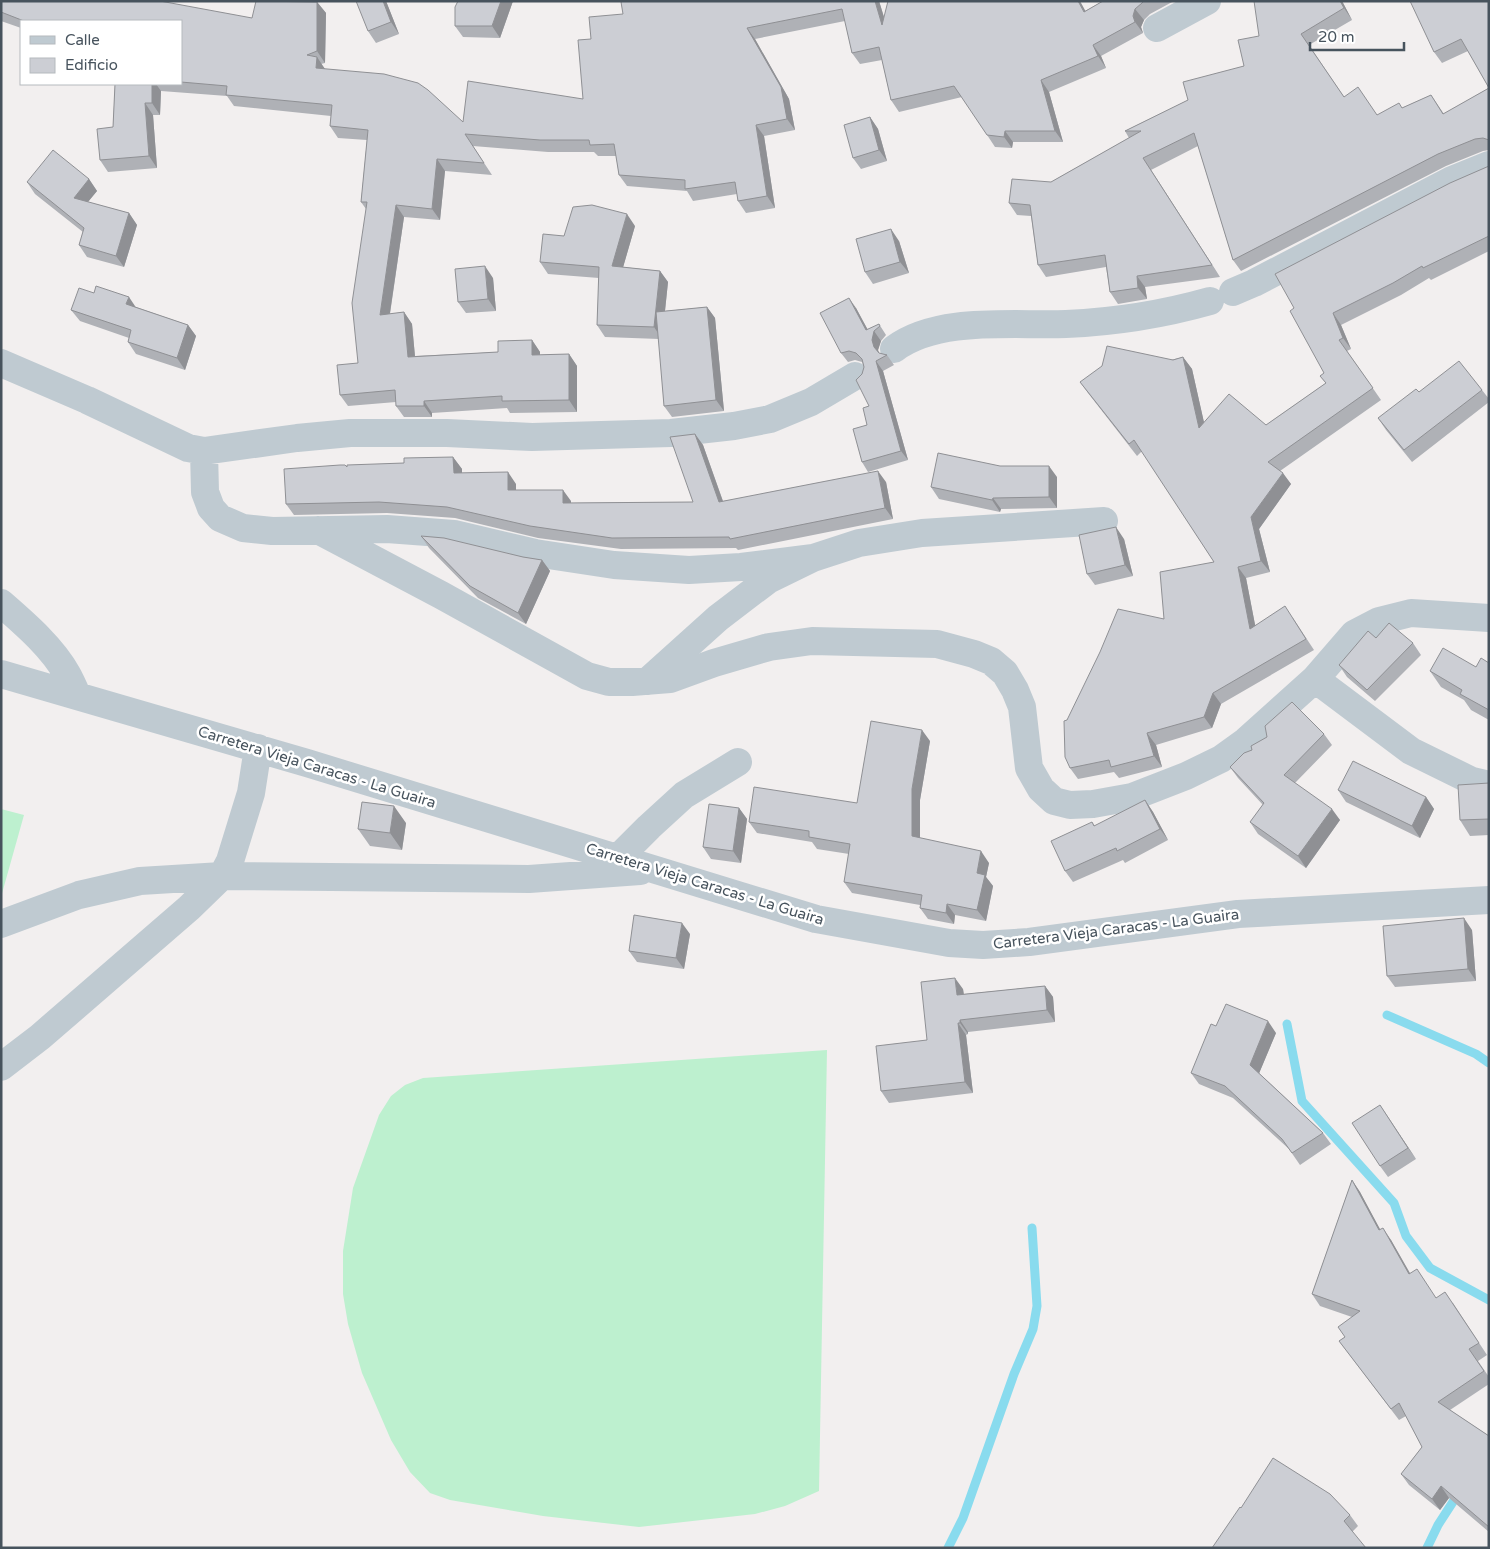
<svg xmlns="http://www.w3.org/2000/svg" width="1490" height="1549" viewBox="0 0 1490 1549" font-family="'Varela Round',sans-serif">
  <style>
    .grass { fill: #bdf0cf }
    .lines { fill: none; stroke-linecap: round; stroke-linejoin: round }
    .stream { stroke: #89dbee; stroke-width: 9 }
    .minor { stroke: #bfcad1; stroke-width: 28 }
    .wall { fill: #afb1b6 }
    .shaded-wall { fill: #8f9094 }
    .building { fill: #ccced4; stroke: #8f9094 }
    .labels { text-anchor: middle; stroke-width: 5; stroke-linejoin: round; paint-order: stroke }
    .street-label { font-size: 15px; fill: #47535d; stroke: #fff }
  </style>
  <rect width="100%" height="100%" fill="#f2efef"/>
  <path class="grass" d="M1 809 24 815 1 897Z
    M827 1050 819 1491 785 1506 755 1514 639 1527 543 1516 450 1500 430 1493 410 1472 391 1440 362 1373 348 1324 343 1294V1251L353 1188 379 1115 391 1096 405 1085 423 1078Z"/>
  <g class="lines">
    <path class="stream" d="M1387 1015 1476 1054 1489 1063
      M1287 1024 1302 1101 1394 1203 1406 1236 1430 1268 1489 1300
      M948 1548 963 1518 1014 1374 1033 1329 1037 1306 1032 1228
      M1427 1548 1438 1525 1460 1491"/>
    <path class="minor" d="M1157 28 1207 1
      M1233 292 1254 283 1452 180 1489 165
      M894 349C938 316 1013 326 1066 324 1113 322 1164 314 1210 301
      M1 363 87 400 188 448 204 451 297 438 350 433H447L532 437 671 433 734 426 770 419 811 402 855 376
      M204 451 205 492 211 508 220 518 243 528 272 531 387 529 454 534 535 553 614 565 689 570 741 567 813 558
      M318 530 441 595 587 676 609 682H632L670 679 714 663 769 647 812 641 937 644 974 654 991 661 1005 673 1015 690 1022 707 1029 768 1041 789 1054 801 1070 805 1093 804 1132 797 1186 776 1221 759 1246 741 1315 679 1354 634 1379 621 1411 613 1489 618
      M1 603C25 624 52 647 67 674 71 681 74 688 77 695
      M1 674 307 763 816 919 949 943 983 945 1029 942 1238 914 1489 900
      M1315 679 1411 751 1472 781 1489 785
      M648 681 718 618 768 580 813 558 859 543 922 533 1104 521
      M618 858 649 827 684 795 738 762
      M1 924 79 895 140 881 222 876 529 879 640 871
      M1 1067 40 1037 189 908 222 876 230 861 251 793 258 748"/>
  </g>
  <path class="wall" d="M1 1 252 18 317 2 326 13 325 63 321 64 325 69 463 122 583 99 591 39 879 1 884 17 1085 11 1103 1H1174L1150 14 1144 20 1141 27 1143 33 1101 56 1106 68 1049 92 1063 142H1013L1012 148 995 147 962 97 899 112 891 100 882 60 860 64 852 53 845 21 755 39 789 99 795 130 764 136 775 208 746 213 738 201 737 194 693 201 687 191 627 186 619 175 616 156H598L594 152H548L473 146 492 175 445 171 440 220 404 217 390 314 404 312 412 324 415 356 498 352 532 340 540 352V355L569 354 577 366V412L510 413 507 408 432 413V417H404L396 406V402L348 406 340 395 358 363 366 209 361 202 367 140 338 138 330 126 331 116 234 106 227 96 161 91 160 115H153L157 168 108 172 100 160 113 127 115 84H181V21H21V28L1 21Z
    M386 1 399 34 376 43 368 31Z
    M458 1H513L500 38 463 37 455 26Z
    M1342 1 1352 20 1309 45 1344 97 1377 115 1402 108 1431 95 1444 114 1489 88 1468 51 1442 63 1434 52 1489 1V150L1483 151 1446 166 1241 271 1233 260 1198 146 1151 170 1220 277 1145 287 1147 299 1118 304 1110 292 1106 267 1046 277 1038 265 1031 216 1017 215 1009 203 1051 182 1129 138 1125 131 1188 100 1244 66 1259 36Z
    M870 117 878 129 887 161 861 169 853 158Z
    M1489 166V251L1431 280 1429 278 1401 295 1341 325 1351 349 1347 351 1381 400 1280 471 1291 484 1259 529 1270 572 1246 578 1255 625 1293 618 1314 650 1221 704 1212 728 1156 745 1162 767 1119 778 1114 772 1078 779 1070 768 1067 720 1164 619 1214 562 1142 451 1137 456 1088 393 1080 382 1183 357 1192 369 1204 423 1266 425 1326 383 1320 376 1324 373 1294 308Z
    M89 179 97 191 88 202 129 213 137 225 124 267 87 257 79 245 83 232 35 194 27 182Z
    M635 226 623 267 660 271 668 282 665 311 707 307 715 318 724 411 672 417 664 406 659 339 605 337 597 325 599 278 548 274 540 262 564 236Z
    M899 241 909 273 873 284 865 272Z
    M493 278 496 311 466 313 458 302Z
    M136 307 188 325 196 336 185 370 136 354 128 342 129 338 80 321 71 310Z
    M856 308 868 330 879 324 886 335 881 341 878 350 879 353 887 355 894 365 883 371 908 460 868 472 862 462 867 425 869 406 862 374 864 367 862 362 855 360 848 362 841 353Z
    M1482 390 1489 399V402L1412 462 1386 430 1378 418 1419 392Z
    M695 434 703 445 723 501 886 482 893 519 738 550 736 548 621 549 538 538 455 518 387 513 294 515 286 504 347 467 404 463 453 457 462 469V473L516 484V490L571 501V503L693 502Z
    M1057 477V508L1001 509 1000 512 939 499 931 487Z
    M421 536 523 557 542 560 550 571 526 624 478 598 429 548Z
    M1124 539 1133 576 1095 585 1087 574Z
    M1376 638 1413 643 1421 655 1375 701 1347 677 1339 665Z
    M1489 663V720L1471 710 1464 700 1441 687 1430 671 1476 667Z
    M1324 734 1332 745 1295 783 1340 820 1306 868 1258 834 1250 822 1263 805 1238 778 1230 767Z
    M930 741 920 800V838L989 863 986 877 993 886 986 921 955 915 954 924 928 919 920 908V905L852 893 844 882 849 854 817 849 812 842 757 833 749 822 857 803Z
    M1489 783V835L1470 836 1460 820Z
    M1338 790 1426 797 1434 809 1420 838 1346 802Z
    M1145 800 1153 812 1168 840 1125 863 1123 860 1073 882 1065 871 1092 822 1095 826Z
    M739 808 747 819 741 863 711 859 703 847Z
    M406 823 402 850 370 846 358 829Z
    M1472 930 1476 981 1395 987 1387 976Z
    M690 934 684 969 637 962 629 951Z
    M1045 986 1053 997 1055 1022 968 1032V1034L966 1035 973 1093 889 1103 881 1091 927 1040 963 989 964 994Z
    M1216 1026 1276 1033 1259 1073 1323 1133 1331 1144 1300 1165 1289 1149 1233 1098 1199 1084 1191 1073Z
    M1380 1105 1416 1159 1388 1177 1380 1166Z
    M1352 1180 1360 1192 1380 1230 1391 1240 1410 1273 1436 1298 1453 1303 1487 1355 1478 1361 1489 1377V1384L1450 1410 1489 1436V1532L1449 1498 1440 1510 1409 1485 1401 1474 1422 1447 1406 1416 1399 1420 1339 1341 1345 1337 1352 1317 1320 1306 1312 1294Z
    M1241 1508 1350 1515 1358 1526 1352 1532Z"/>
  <path class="shaded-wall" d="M383 1H386L399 34 391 22Z
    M501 1H513L500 38 492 26Z
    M875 1H879L890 37 882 25Z
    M1078 1H1080L1092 23 1084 12Z
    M1340 1H1342L1352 20 1344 8Z
    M317 2 326 13 325 63 317 51Z
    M1135 9 1144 20 1141 27 1143 33 1135 22 1133 16Z
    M747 28 755 39 789 99 795 130 787 119Z
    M1093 45 1101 56 1106 68 1098 56Z
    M317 57 325 69 316 68Z
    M1041 80 1049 92 1063 142 1055 131Z
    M152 84H156L161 91 160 115 152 103Z
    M145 103 153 115 157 168 149 156Z
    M870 117 878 129 887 161 879 150Z
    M756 125 764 136 775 208 767 196Z
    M1005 131 1013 142 1012 148 1004 137Z
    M1143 158 1151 170 1220 277 1212 265Z
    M437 159 445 171 440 220 432 209Z
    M89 179 97 191 82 209 74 198Z
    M396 205 404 217 388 326 380 315Z
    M129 213 137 225 124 267 116 256Z
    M627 214 635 226 620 278 612 266Z
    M891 229 899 241 909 273 900 262Z
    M485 266 493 278 496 311 488 299Z
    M660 271 668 282 662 339 654 327Z
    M1137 276 1145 287 1147 299 1138 288Z
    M129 297 137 309 126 304Z
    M849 298 856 308 872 338 874 331 881 341 878 350 880 356 874 347 866 330Z
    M707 307 715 318 724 411 716 400Z
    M404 312 412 324 416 368 408 357Z
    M1333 313 1341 325 1351 349 1343 338Z
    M188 325 196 336 185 370 177 358Z
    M532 340 540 352V366L532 355Z
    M569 354 577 366V412L569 400Z
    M1183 357 1192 369 1208 440 1199 428Z
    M876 361 883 371 908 460 901 451Z
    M424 401 432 413V417L424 406Z
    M695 434 703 445 727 513 719 502Z
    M453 457 462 469V484L454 473Z
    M1049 466 1057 477V508L1049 497Z
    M878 471 886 482 893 519 885 508Z
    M508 472 516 484V501L508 490Z
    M1283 473 1291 484 1259 529 1270 572 1261 561 1251 517Z
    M563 490 571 501V514L563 503Z
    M993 498 1001 509 1000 512 992 500Z
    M1116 527 1124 539 1133 576 1125 565Z
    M542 560 550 571 526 624 518 613Z
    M1238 567 1246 578 1258 640 1250 629Z
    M1213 693 1221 704 1212 728 1204 717Z
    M922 730 930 741 920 800V847L912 836V789Z
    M1147 733 1156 745 1162 767 1154 756Z
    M1426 797 1434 809 1420 838 1412 826Z
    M1145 800 1153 812 1168 840 1160 829Z
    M394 806 406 823 402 850 390 833Z
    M739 808 747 819 741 863 733 851Z
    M1332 809 1340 820 1306 868 1298 856Z
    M981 851 989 863 986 877 993 886 986 921 977 910V873Z
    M947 904 955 915 954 924 946 913Z
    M1464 918 1472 930 1476 981 1468 969Z
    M682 923 690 934 684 969 676 958Z
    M955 978 963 989 965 1006 957 995Z
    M1045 986 1053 997 1055 1022 1047 1010Z
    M960 1020 968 1032V1034L960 1023Z
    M1268 1021 1276 1033 1258 1076 1250 1065Z
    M958 1023 966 1035 973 1093 965 1082Z
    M1380 1105 1416 1159 1408 1148Z
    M1352 1180 1360 1192 1387 1242 1379 1230Z
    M1383 1228 1391 1240 1417 1286 1409 1274Z
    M1441 1486 1449 1498 1440 1510 1432 1499Z"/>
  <path class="building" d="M1 1H160L252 18 256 1 317 2V51L307 55 317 57 316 68 384 74 418 83 428 90 463 122 468 81 583 99 578 40 591 39 589 17 623 14 621 2 623 1H875L882 25 888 1H1078L1084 12 1103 1H1144L1142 3 1135 9 1133 16 1135 22 1093 45 1098 56 1041 80 1055 131H1005L1004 137 987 135 954 86 891 100 879 47 852 53 842 9 747 28 781 87 787 119 756 125 767 196 738 201 735 182 685 189V180L619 175 614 144 590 145 589 140H540L465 134 484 163 437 159 432 209 396 205 380 315 404 312 408 357 498 352V341L532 340V355L569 354V400L502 401V396L424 401V406H396L395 390 340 395 337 365 358 363 352 303 367 202H361L368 130 330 126 332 105 226 95 227 86 181 82V21H24L1 12Z
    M356 1H383L391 22 368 31Z
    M458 1H501L492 26H455V7Z
    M1254 1H1340L1344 8 1301 34 1344 97 1358 87 1377 115 1399 103 1402 108 1431 95 1443 114 1489 88 1461 39 1434 52 1410 1H1489V140L1483 138 1475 139 1438 154 1233 260 1194 133 1143 158 1212 265 1137 276 1138 288 1110 292 1105 255 1038 265 1030 205 1009 203 1012 179 1051 182 1141 131H1125L1188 100 1183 82 1244 66 1238 40 1259 36Z
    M115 84H152V103H145L149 156 100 160 97 129 113 127Z
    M870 117 879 150 853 158 844 125Z
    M53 150 89 179 74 198 129 213 116 256 79 245 84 228 27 182Z
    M1489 166V236L1423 268 1422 266 1393 283 1333 313 1343 338 1339 340 1373 388 1268 462 1283 473 1251 517 1261 561 1238 567 1250 629 1285 606 1306 639 1213 693 1204 717 1147 733 1154 756 1111 767 1109 760 1070 768 1065 757 1064 721 1067 720 1100 652 1118 609 1164 619 1160 572 1214 562 1134 440 1129 444 1080 382 1102 366 1107 346 1173 360 1183 357 1199 428 1229 394 1266 425 1326 383 1320 376 1324 373 1290 311 1294 308 1275 274 1450 183Z
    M592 205 627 214 612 266 660 271 654 327 597 325 599 267 540 262 543 234 564 236 573 207Z
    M891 229 900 262 865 272 856 239Z
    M485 266 488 299 458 302 455 269Z
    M96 286 129 297 126 304 188 325 177 358 128 342 131 330 71 310 79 288 94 293Z
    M849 298 866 330 879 324 880 326 874 331 872 340 874 347 879 353 887 355 876 361 901 451 862 462 853 429 867 425 863 408 869 406 856 380 862 374 864 367 862 359 856 353 849 351 841 353 820 313Z
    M707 307 716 400 664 406 656 312Z
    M1459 361 1482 390 1404 450 1378 418 1416 389 1419 392Z
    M695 434 719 502 878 471 885 508 730 539 729 537 612 538 530 526 447 507 379 502 286 504 284 469 340 465H345L347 467V465L404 463V458L453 457 454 473 508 472V490H563V503L693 502 670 437Z
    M938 453 1000 466H1049V497L993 498 992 500 931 487Z
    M1116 527 1125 565 1087 574 1079 535Z
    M421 536 444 538 523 557 542 560 518 613 470 586Z
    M1389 623 1413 643 1367 690 1339 665 1368 631 1376 638Z
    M1443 648 1476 667 1481 658 1489 663V710L1460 694 1462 690 1430 671Z
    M1292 702 1324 734 1284 775 1332 809 1298 856 1250 822 1264 803 1230 767 1244 753 1252 750 1251 746 1267 737 1265 726Z
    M871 721 922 730 912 789V836L981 851 977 873 985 875 977 910 947 904 946 913 920 908 922 895 844 882 850 844 809 837V831L749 822 754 787 857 803Z
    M1353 761 1426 797 1412 826 1338 790Z
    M1489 783V819L1460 820 1458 785Z
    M1145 800 1160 829 1117 851 1116 848 1065 871 1051 841 1092 822 1094 826Z
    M362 802 394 806 390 833 358 829Z
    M709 804 739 808 733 851 703 847Z
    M634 915 682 923 676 958 629 951Z
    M1464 918 1468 969 1387 976 1383 926Z
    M955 978 957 995 1045 986 1047 1010 960 1020V1023H958L965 1082 881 1091 876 1046 927 1040 921 982Z
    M1226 1004 1268 1021 1250 1065 1323 1133 1292 1153 1282 1139 1225 1086 1191 1073 1211 1024 1216 1026Z
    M1380 1105 1408 1148 1380 1166 1352 1123Z
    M1352 1180 1379 1230 1383 1228 1409 1274 1417 1269 1436 1298 1445 1292 1479 1343 1469 1349 1484 1371 1438 1402 1489 1436V1527L1441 1486 1432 1499 1401 1474 1422 1447 1399 1403 1391 1409 1339 1341 1345 1337 1338 1327 1360 1311 1312 1294Z
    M1273 1458 1330 1494 1350 1515 1344 1521 1366 1548H1212L1240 1507 1241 1508Z"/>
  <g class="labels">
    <g class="street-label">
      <text transform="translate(317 767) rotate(17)" y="5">Carretera Vieja Caracas - La Guaira</text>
      <text transform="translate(705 884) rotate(17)" y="5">Carretera Vieja Caracas - La Guaira</text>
      <text transform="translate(1116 929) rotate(-7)" y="5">Carretera Vieja Caracas - La Guaira</text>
    </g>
  </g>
  <rect width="1490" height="1549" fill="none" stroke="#47535d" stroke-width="5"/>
  <rect x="20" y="20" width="162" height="65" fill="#ffffff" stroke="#b5babe"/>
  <rect x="30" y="36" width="25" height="8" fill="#bfcad1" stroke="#b5babe"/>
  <text x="65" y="45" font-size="15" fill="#47535d">Calle</text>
  <rect x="30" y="58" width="25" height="15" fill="#ccced4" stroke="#b5babe"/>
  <text x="65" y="70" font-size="15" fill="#47535d">Edificio</text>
  <path d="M1310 42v8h94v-8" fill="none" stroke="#47535d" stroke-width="2.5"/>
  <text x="1318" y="42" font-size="15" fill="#47535d" stroke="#ffffff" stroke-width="4" paint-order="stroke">20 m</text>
</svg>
